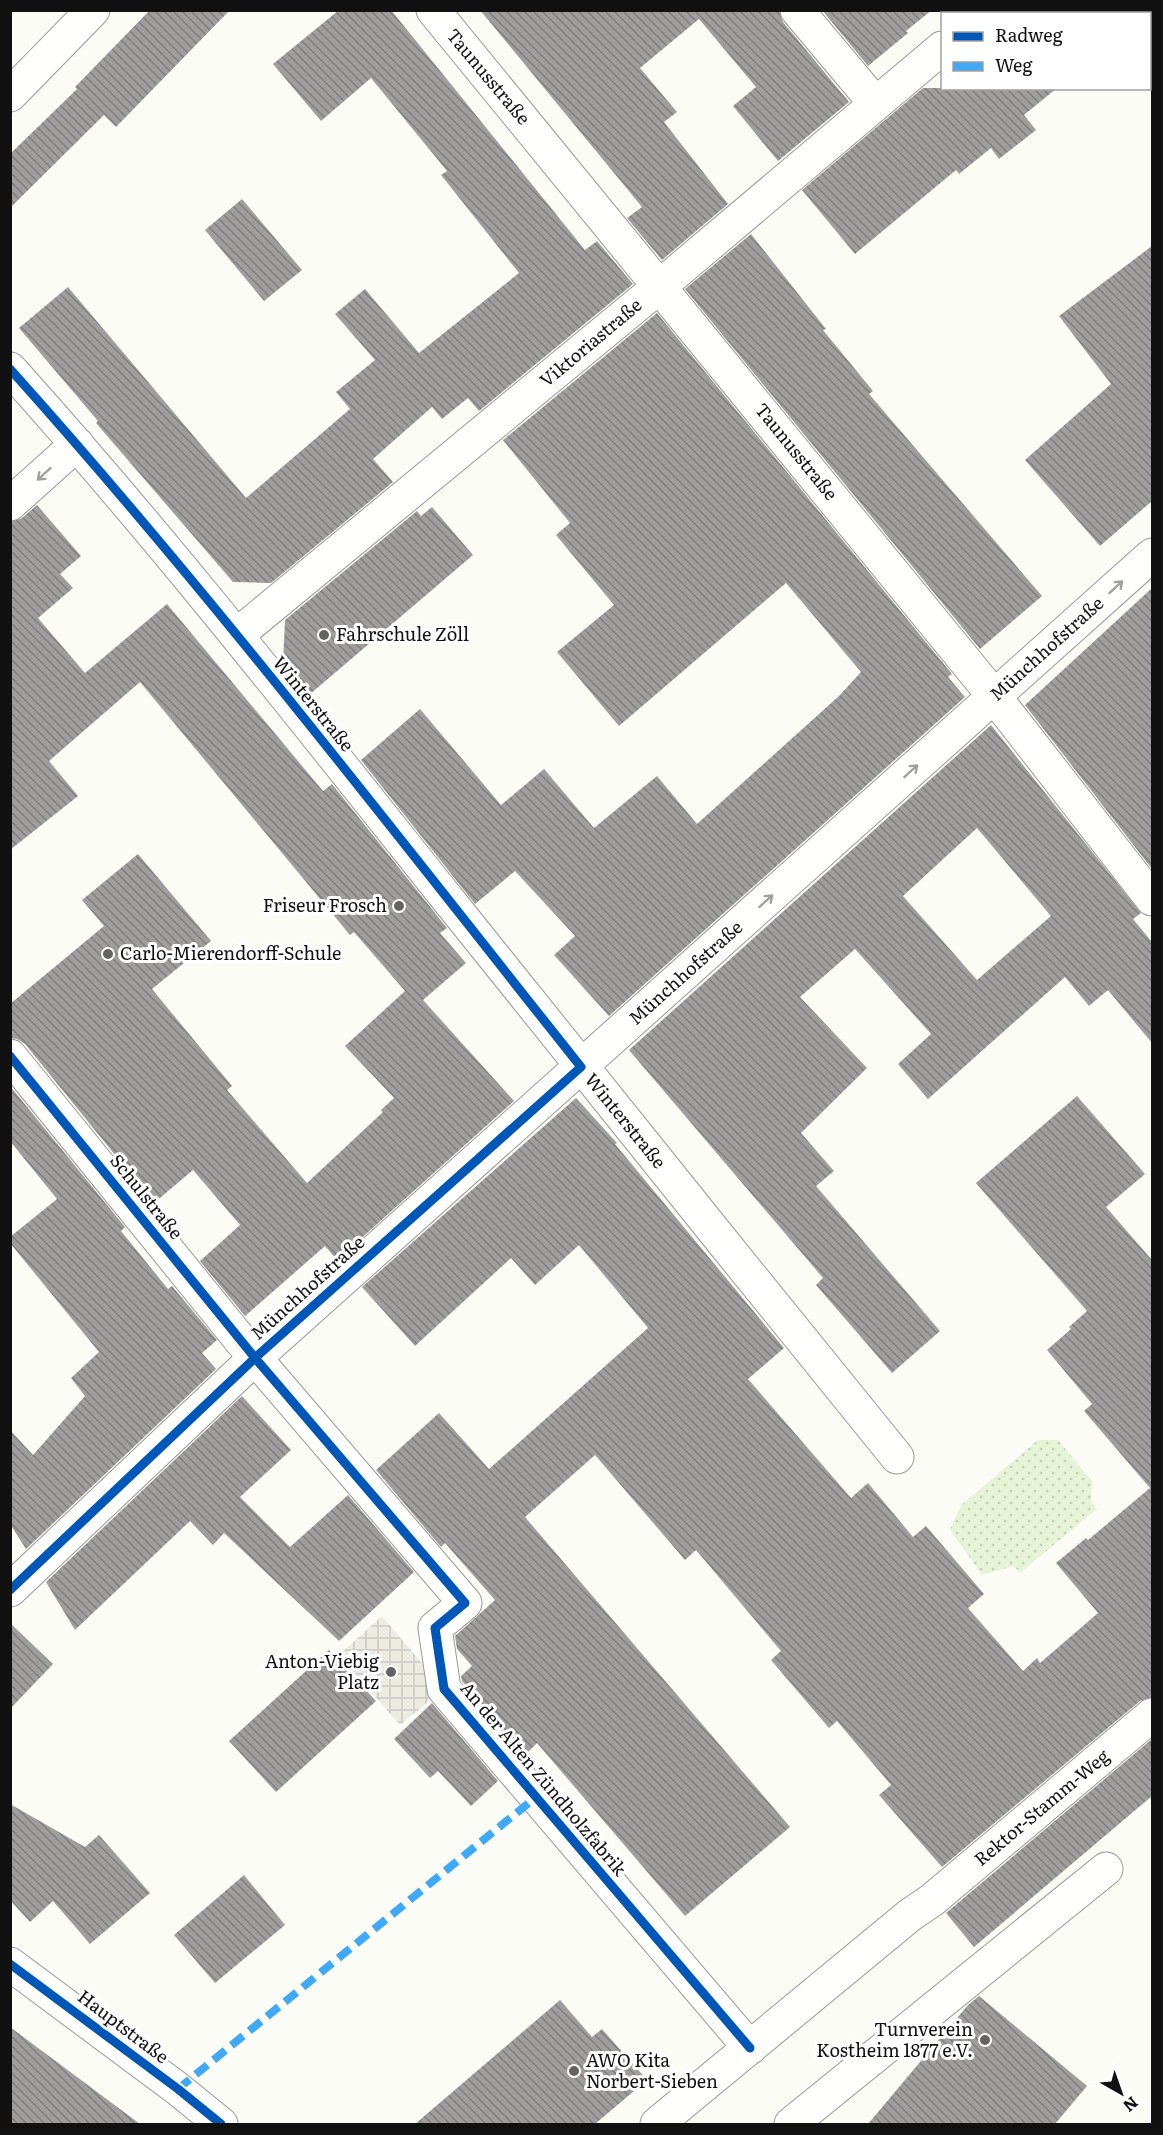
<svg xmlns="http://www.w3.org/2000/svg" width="1163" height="2135" viewBox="0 0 1163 2135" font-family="Literata,serif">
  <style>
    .park { fill: url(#park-dots) }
    .plaza { fill: url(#plaza-grid) }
    .building { fill: url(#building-back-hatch); fill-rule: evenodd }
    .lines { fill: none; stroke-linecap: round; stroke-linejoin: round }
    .minor-casing { stroke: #979795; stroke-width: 35 }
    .minor { stroke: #fffffe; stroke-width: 33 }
    .quiet { stroke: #3fa9f5; stroke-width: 8; stroke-dasharray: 15 8; stroke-linecap: butt }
    .cycleway-casing { stroke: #fff; stroke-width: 13 }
    .cycleway { stroke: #0057b8; stroke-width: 9 }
    .oneway { stroke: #a0a09f }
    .poi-dot { fill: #636362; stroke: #fff; stroke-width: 2 }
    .labels { text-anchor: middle; stroke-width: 6; stroke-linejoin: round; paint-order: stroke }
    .street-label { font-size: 18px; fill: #111; stroke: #fff }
    .poi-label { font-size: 18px; fill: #111; stroke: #fff; text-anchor: start }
  </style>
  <defs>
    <pattern id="park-dots" width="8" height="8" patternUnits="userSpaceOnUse" patternTransform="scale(1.5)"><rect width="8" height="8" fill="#e7f3d7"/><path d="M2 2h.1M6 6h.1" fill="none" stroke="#c5cfb8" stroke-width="1.8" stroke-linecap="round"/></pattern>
    <pattern id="plaza-grid" width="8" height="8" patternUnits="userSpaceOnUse" patternTransform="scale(1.5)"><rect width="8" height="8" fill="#edebe2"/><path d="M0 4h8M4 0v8" fill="none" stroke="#cac8c1"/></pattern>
    <pattern id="building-back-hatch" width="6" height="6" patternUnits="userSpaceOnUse" patternTransform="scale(1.5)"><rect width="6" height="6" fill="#a09e9c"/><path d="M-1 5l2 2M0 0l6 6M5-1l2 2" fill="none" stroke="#817f7e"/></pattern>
  </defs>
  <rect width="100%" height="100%" fill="#fcfcf7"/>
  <path class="park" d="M1038 1440H1058L1092 1481 1091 1502 1097 1509 1020 1573 1014 1566 982 1575 950 1530 961 1505Z"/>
  <path class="plaza" d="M382 1616 444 1689 400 1725 339 1655Z"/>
  <path class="building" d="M150 10H230L116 127 104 115 10 208V154L77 89 75 87Z
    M339 10H391L585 250 597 241 633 284 479 411 468 398 442 419 432 407 373 459 393 482 271 583 233 582 96 423 98 421 19 328 68 287 246 498 350 409 336 392 375 360 335 314 365 289 419 353 519 273 441 175 447 171 371 78 321 121 273 64Z
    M480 10H779L783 22 849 102 778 161 733 106 756 87 699 19 640 68 677 112 664 122 728 204 662 260 627 218 642 207Z
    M822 10H932L906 31 908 33 868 66Z
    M923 88H1057L1024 115 1036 130 999 159 991 148 959 174 956 170 855 254 802 190Z
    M242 199 302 270 264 301 205 230Z
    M751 234 826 329 823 330 873 391 869 394 1042 596 980 649 685 289Z
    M1152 246V501L1100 546 1025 460 1111 384 1059 316Z
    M657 313 952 674 948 677 965 697 609 1016 554 955 575 936 515 871 475 904 361 760 420 709 501 805 544 769 594 828 657 776 697 824 839 696 861 672 786 583 619 726 557 652 614 605 556 535 570 523 503 440Z
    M37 505 81 556 60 574 73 588 38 618 85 673 167 604 323 791 332 784 447 928 440 933 466 963 423 1000 514 1101 337 1260 325 1246 245 1316 200 1261 240 1225 193 1170 154 1203 25 1044 17 1039 10 1038V1004L104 926 82 900 138 854 211 941 152 989 232 1086 227 1090 307 1183 383 1112 381 1110 394 1098 345 1046 405 991 354 932 350 935 140 682 49 761 78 796 10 850V522L22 518Z
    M432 507 473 555 309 695 283 663 285 620 417 511 421 516Z
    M1152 588V869L1025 705Z
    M991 725 1141 913 1133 919 1152 942V1043L1108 990 1089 1006 1065 977 928 1099 898 1064 931 1034 855 949 800 997 867 1068 801 1133 834 1171 816 1186 940 1331 892 1373 816 1285 823 1278 629 1050ZM977 828 1051 916 977 980 903 896Z
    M10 1086 125 1227 121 1231 168 1289 172 1286 217 1340 202 1353 216 1369 26 1549 10 1524V1430L33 1455 85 1396 71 1378 99 1352 10 1243V1237L57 1199 10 1141Z
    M1077 1096 1145 1174 1106 1207 1152 1260V1697L1140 1701 942 1867 879 1795 891 1785 837 1721 829 1728 771 1660 781 1651 696 1550 685 1560 595 1455 525 1517 790 1827 685 1916 537 1743 525 1755 462 1681 461 1676 472 1666 457 1649 455 1636 495 1600 445 1543 441 1547 376 1470 439 1413 489 1469 648 1328 579 1245 535 1285 511 1258 415 1346 362 1287 576 1098 617 1143 615 1144 784 1348 748 1379 851 1498 868 1483 913 1537 926 1526 984 1594 968 1608 1023 1671 1037 1658 1040 1663 1098 1613 1056 1563 1086 1538 1088 1540 1150 1488 1084 1411 1092 1404 1047 1350 1071 1329 1069 1327 1087 1311 976 1183Z
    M242 1396 291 1450 240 1497 290 1547 348 1495 414 1572 339 1641 224 1533 213 1545 190 1521 75 1630 46 1582Z
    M10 1623 53 1664 10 1709Z
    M329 1650 376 1701 276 1792 229 1741Z
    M432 1703 498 1781 471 1806 438 1771 430 1778 394 1739Z
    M1152 1739V1796L974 1947 946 1913Z
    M10 1804 85 1847 99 1835 150 1893 90 1944 53 1901 30 1922 10 1900Z
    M244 1875 285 1925 215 1983 174 1935Z
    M979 1996 1087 2086 1055 2124H868L968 2005Z
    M560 2000 592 2037 602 2029 647 2080 595 2124H415Z
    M10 2027 140 2124H10Z"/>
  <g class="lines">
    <defs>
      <path id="minor" d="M433 10 994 696 1152 899
        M797 10 875 103
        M985 14 989 10
        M10 95 93 10
        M10 369C163 539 304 719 446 897 595 1084 746 1271 897 1457
        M10 504 77 444
        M237 635 660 286 942 48
        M10 1056 255 1358 465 1603 435 1628 444 1689 750 2048
        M10 1590 255 1358 1152 555
        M10 1964 178 2089 221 2124
        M657 2124 910 1915 932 1900 1152 1715
        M791 2124 1106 1869"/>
    </defs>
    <use href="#minor" class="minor-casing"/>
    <use href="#minor" class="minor"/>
    <path class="quiet" d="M178 2089 536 1797"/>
    <defs>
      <path id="cycleway" d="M10 369C211 593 394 832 581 1067L255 1358 10 1590
        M10 1056 255 1358 465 1603 435 1628 444 1689 750 2048
        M10 1964 178 2089 221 2124"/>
    </defs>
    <use href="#cycleway" class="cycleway-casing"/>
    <use href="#cycleway" class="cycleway"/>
  </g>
  <defs><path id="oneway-shaft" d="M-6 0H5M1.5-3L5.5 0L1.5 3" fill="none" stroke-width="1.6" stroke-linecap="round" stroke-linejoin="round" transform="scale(1.5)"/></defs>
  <g class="oneway">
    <use href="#oneway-shaft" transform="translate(44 474) rotate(138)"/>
    <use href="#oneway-shaft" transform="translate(1116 587) rotate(-42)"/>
    <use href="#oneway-shaft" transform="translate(911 771) rotate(-42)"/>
    <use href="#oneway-shaft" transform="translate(766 901) rotate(-42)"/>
  </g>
  <g class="poi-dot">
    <circle cx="324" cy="635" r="6"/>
    <circle cx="399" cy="906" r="6"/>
    <circle cx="108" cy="954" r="6"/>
    <circle cx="391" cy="1672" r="6"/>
    <circle cx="985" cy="2040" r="6"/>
    <circle cx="574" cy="2071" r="6"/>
  </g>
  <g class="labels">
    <g class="street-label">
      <text transform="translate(488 77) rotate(50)" y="6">Taunusstraße</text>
      <text transform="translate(591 343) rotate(-40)" y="6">Viktoriastraße</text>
      <text transform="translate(796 452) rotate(51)" y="6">Taunusstraße</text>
      <text transform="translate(1047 649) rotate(-42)" y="6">Münchhofstraße</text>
      <text transform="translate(313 704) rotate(51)" y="6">Winterstraße</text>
      <text transform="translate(686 973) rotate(-42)" y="6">Münchhofstraße</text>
      <text transform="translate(625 1121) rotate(51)" y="6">Winterstraße</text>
      <text transform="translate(146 1197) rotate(51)" y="6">Schulstraße</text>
      <text transform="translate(308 1288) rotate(-42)" y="6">Münchhofstraße</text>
      <text transform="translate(543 1779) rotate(50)" y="6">An der Alten Zündholzfabrik</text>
      <text transform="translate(1042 1808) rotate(-40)" y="6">Rektor-Stamm-Weg</text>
      <text transform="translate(123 2027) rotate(37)" y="6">Hauptstraße</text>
    </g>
    <g class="poi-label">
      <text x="336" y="641">Fahrschule Zöll</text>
      <text x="387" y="912" text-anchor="end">Friseur Frosch</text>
      <text x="120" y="960">Carlo-Mierendorff-Schule</text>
      <text x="379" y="1668" text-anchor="end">Anton-Viebig<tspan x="379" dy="21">Platz</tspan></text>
      <text x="973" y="2036" text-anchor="end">Turnverein<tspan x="973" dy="21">Kostheim 1877 e.V.</tspan></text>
      <text x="586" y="2067">AWO Kita<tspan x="586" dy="21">Norbert-Sieben</tspan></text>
    </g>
  </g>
  <rect width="1163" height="2135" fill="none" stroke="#111111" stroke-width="24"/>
  <rect x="941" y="12" width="210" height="78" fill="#ffffff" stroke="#a0a0a0" stroke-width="1.5"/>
  <rect x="953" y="32" width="30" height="9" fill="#0057b8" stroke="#a0a0a0" stroke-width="1.5"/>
  <text x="995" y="42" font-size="18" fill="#111111">Radweg</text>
  <rect x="953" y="62" width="30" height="9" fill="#3fa9f5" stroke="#a0a0a0" stroke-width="1.5"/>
  <text x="995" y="72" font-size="18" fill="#111111">Weg</text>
  <g transform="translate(1121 2093) rotate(140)" stroke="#ffffff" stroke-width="4.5" paint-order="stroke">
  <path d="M0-4.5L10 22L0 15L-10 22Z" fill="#111111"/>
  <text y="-9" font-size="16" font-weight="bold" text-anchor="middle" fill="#111111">N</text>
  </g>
</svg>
